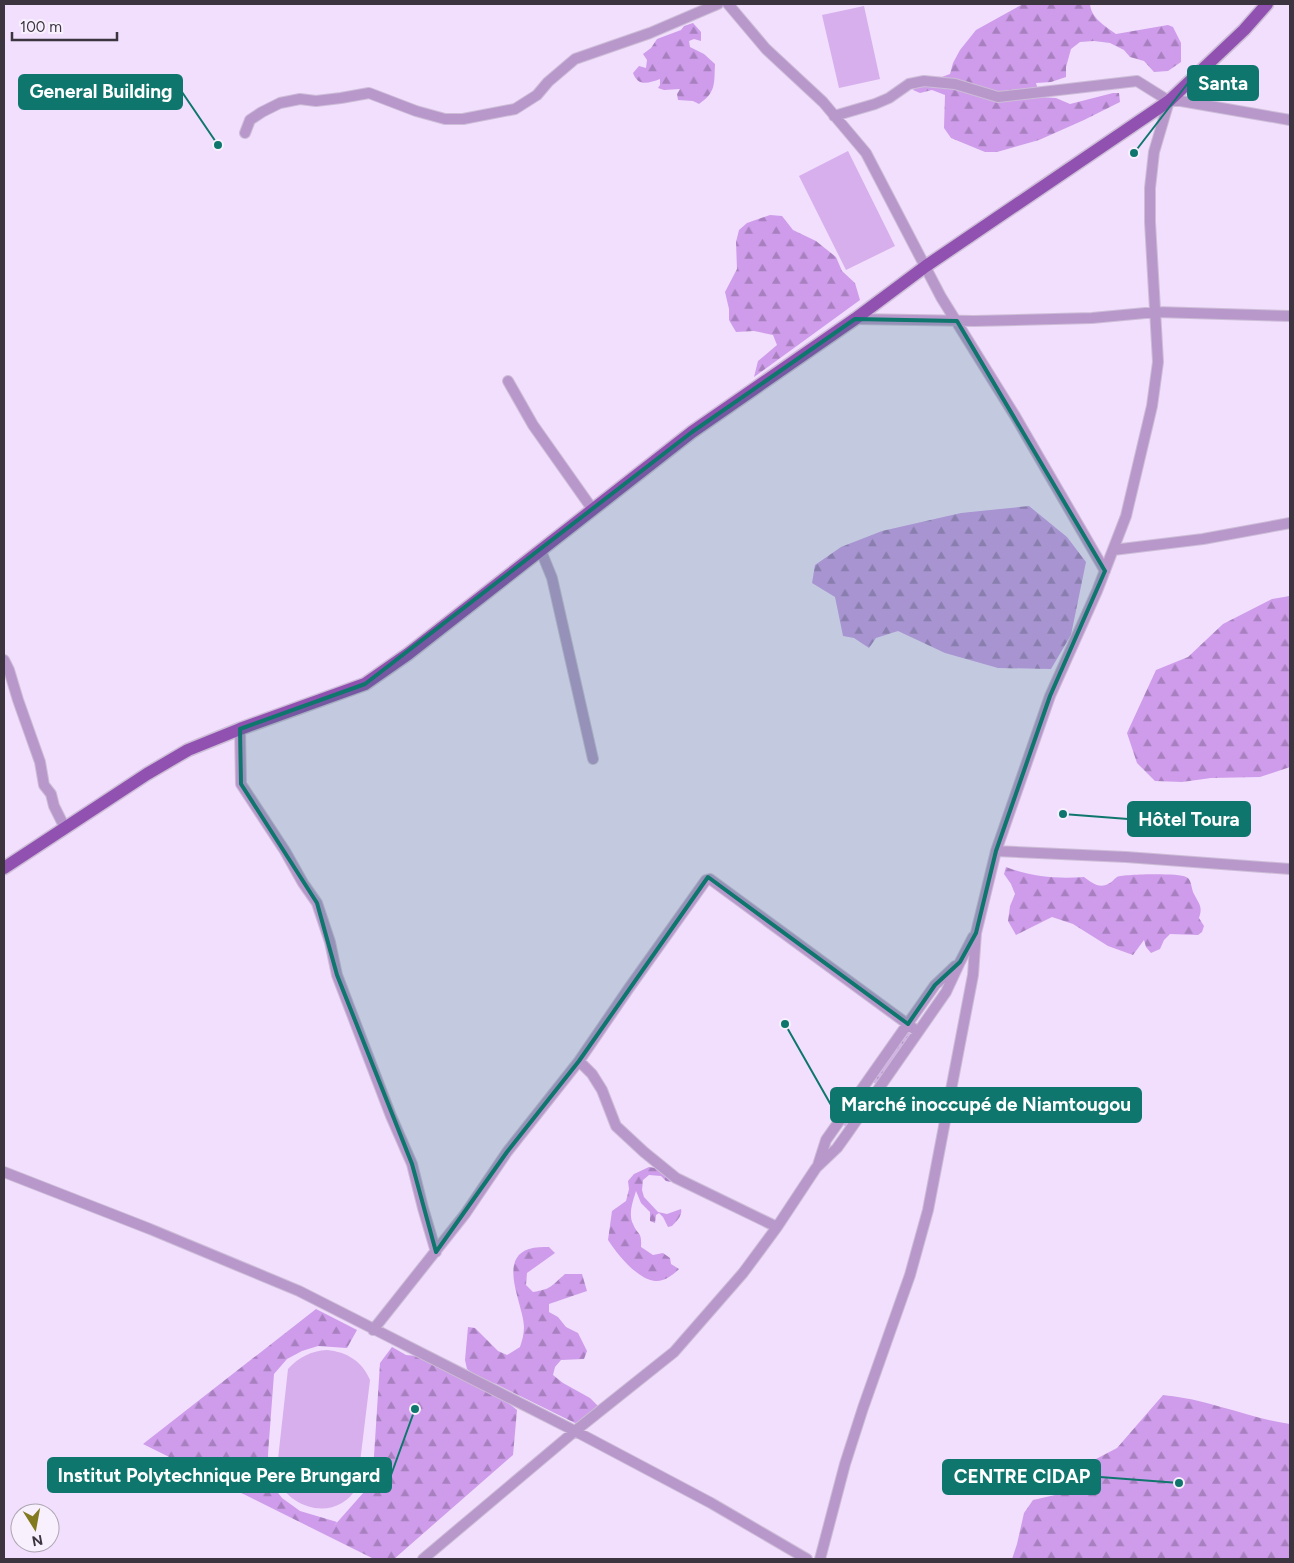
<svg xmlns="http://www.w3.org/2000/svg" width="1294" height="1563" viewBox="0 0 1294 1563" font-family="Figtree,sans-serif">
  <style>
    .grass { fill: #d6afec }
    .forest { fill: url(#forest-firs) }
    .garden { fill: url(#garden-dots) }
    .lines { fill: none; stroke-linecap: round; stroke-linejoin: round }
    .minor-casing { stroke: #cdbdd7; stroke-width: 12 }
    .major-casing { stroke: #cdbdd7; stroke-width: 15 }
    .minor { stroke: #b898cb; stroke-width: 10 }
    .major { stroke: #9051b0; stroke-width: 12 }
    .marked { fill: #0f766e; fill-opacity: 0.2; stroke: #0f766e; stroke-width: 4; stroke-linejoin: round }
    .leader { fill: none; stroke: #0f766e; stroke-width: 2 }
    .callout-dot { fill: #0f766e; stroke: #f8f1fd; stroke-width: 2 }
    .callout { fill: #0f766e; stroke: #0f766e; stroke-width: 2 }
    .callout-label { font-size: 19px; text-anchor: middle; font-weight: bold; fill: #fff }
  </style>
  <defs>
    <pattern id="forest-firs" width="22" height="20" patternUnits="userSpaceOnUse" patternTransform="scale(1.25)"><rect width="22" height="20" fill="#ce9cea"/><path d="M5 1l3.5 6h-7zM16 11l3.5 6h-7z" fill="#a880bf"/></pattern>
    <pattern id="garden-dots" width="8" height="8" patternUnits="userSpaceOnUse" patternTransform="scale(1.25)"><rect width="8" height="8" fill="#d6afec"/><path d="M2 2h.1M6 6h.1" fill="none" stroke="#af8fc1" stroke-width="1.8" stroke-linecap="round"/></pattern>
  </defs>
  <rect width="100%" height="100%" fill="#f1dffd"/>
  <path class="grass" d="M864 6 880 79 839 88 822 15Z
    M848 151 895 246 846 270 799 176Z
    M327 1350C347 1352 362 1361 370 1380L357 1487C338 1522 290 1511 276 1477L288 1369C299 1357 311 1351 327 1350Z"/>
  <path class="forest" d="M1023 4H1090C1091 18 1105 26 1116 34L1168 25 1173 27 1181 43V62L1168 71 1154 72 1144 61 1130 57 1124 50 1110 43 1094 41 1080 42 1071 49 1066 67V77L1051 82 1036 83 1040 97 1056 98 1070 104 1113 93H1119L1120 102 1084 120 1039 140 997 152H985L951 138 944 128 945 95 932 90 920 93 913 90 917 86 950 74 953 63 960 50 976 30Z
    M693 23 701 32V41L694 39 689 41 690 47 704 54 715 64C714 85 716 92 699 104L693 101 678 100 677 94 680 89 664 90 658 88 660 85V79C649 83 638 87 633 73L639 66 646 68 647 60 643 54 651 48 657 39 681 30 684 26Z
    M770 215 782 216 793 230 816 241 836 257 842 271 855 283 860 300 754 377 758 361 777 345 773 335 754 331 736 332 729 320V309L725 292 737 269 736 242 739 230 747 223Z
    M1029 506 1067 537 1086 562 1071 635 1051 669 998 668 945 653 898 631 876 638 869 648 854 638 843 636 835 597 812 583 815 565 841 547 882 531 961 513Z
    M1290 596V767L1260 777 1211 778 1182 782 1155 781 1137 763 1127 733 1156 670 1188 657 1223 624 1272 599Z
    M1006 867C1032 877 1057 879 1084 877 1091 882 1099 889 1108 884 1111 883 1114 879 1117 877 1125 874 1179 873 1186 877 1192 879 1191 889 1194 894 1199 904 1203 906 1199 918L1204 926 1202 932 1198 935 1170 934 1164 940 1160 949 1151 953 1146 947 1144 940 1133 955 1108 946 1073 924 1052 917 1016 935 1008 921 1010 906 1015 894 1011 884 1004 874Z
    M649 1167 655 1168 670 1178 671 1182 666 1181 661 1176 649 1175 643 1180 642 1190 644 1197 658 1212 667 1214 681 1209C683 1215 676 1222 672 1226L668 1227 663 1217 659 1213 656 1215 655 1223 650 1221V1212L641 1203 636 1191C633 1201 628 1214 633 1224 638 1236 642 1231 641 1247L653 1255 663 1253 670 1258 671 1264 679 1269C673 1275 664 1282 655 1281 637 1279 617 1254 608 1240L612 1211 626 1201 629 1189 628 1181 634 1174Z
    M549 1247 555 1253 527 1273 526 1285 533 1292C552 1289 551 1286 565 1274H582L587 1291 549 1304V1312L558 1317 566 1327 578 1333 587 1351 584 1359 561 1360 555 1367 553 1375 563 1383 590 1398 598 1406 581 1422 575 1423 496 1384 477 1377 467 1369 465 1360 468 1327 475 1328 498 1351 507 1355 520 1347C522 1341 524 1334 524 1327 524 1306 497 1259 529 1249 535 1247 543 1247 549 1247Z
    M316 1309 357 1330 347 1348 318 1346 302 1351 287 1359 274 1374 268 1454 269 1473 273 1486 282 1498 300 1511 337 1522 333 1527 364 1492 374 1456 380 1363 392 1347 406 1355 416 1356 506 1401 517 1410 513 1455 394 1559H374L143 1444Z
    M1163 1395C1183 1397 1202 1401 1221 1407 1245 1413 1266 1421 1290 1424V1559H1012L1017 1544 1024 1513 1033 1500 1055 1495 1074 1476 1096 1459 1117 1448Z"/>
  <path class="garden" d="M908 1032 911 1034 877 1084 874 1083 873 1081Z
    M867 1089H870L871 1092 845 1127 843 1123Z"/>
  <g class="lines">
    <defs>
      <path id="minor" d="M728 4 766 49 823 102 866 153 941 297 1015 416 1105 571
        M834 116 875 104 889 98 909 84 924 81 955 84 998 97 1137 81 1169 101H1181L1290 120
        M245 133 250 120 262 112 280 103 300 99 316 101 341 98 369 93 416 111 445 119H463L515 109 537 95 548 82 575 59 650 33 718 4
        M855 319 974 321 1092 318 1156 312 1290 316
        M508 381 533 425 593 510
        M1113 550 1203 539 1290 523
        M541 551 552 578 593 759
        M4 660 9 670 18 700 40 762 44 785 51 794 54 806 65 828
        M240 729 241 784 285 851 303 883 317 903 330 942 337 975 391 1116 412 1164 423 1208 436 1252
        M996 851 1126 857 1290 869
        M579 1061 592 1074 602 1090 616 1126 644 1152 676 1178 777 1227
        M818 1165 826 1140 935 985 955 966
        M4 1172 150 1229 299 1291 575 1431 711 1503 807 1559
        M373 1330 465 1214 507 1152 579 1061 629 988 706 880 710 879 917 1031
        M423 1559 575 1431 674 1352 743 1273 777 1227 816 1168 837 1148 847 1134 946 992 960 962 973 937
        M820 1559 845 1464 863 1408 910 1275 928 1210 973 975 976 933 996 851 1050 696 1097 591 1126 516 1152 406 1158 362 1150 222V188L1154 152 1169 101"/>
      <path id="major" d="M4 868 147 774 188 750 240 729 365 684 408 654 692 432 855 319 926 266 1169 101 1244 30 1267 4"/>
    </defs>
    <use href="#minor" class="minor-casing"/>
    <use href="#major" class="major-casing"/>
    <use href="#minor" class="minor"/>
    <use href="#major" class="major"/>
  </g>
  <path class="marked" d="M855 319 957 321 1105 571 1050 696 996 851 976 933 960 962 935 985 908 1024 708 877 579 1061 507 1152 436 1252 412 1164 337 975 317 903 241 784 240 729 365 684 692 432Z"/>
  <path class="leader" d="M1134 153L1188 83M218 145L182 92M1063 814L1128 819M785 1024L831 1105M415 1409L391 1475M1179 1483L1100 1477"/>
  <g class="callout-dot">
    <circle cx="1134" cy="153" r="5"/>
    <circle cx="218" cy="145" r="5"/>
    <circle cx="1063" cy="814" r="5"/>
    <circle cx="785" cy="1024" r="5"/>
    <circle cx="415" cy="1409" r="5"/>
    <circle cx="1179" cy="1483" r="5"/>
  </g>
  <g class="callout">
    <rect x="1188" y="66" width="70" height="34" rx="5"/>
    <rect x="19" y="75" width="163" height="34" rx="5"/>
    <rect x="1128" y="802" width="122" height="34" rx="5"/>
    <rect x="831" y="1088" width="310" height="34" rx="5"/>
    <rect x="48" y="1458" width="343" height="34" rx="5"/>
    <rect x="943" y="1460" width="157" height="34" rx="5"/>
  </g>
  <g class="callout-label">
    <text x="1223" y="90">Santa</text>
    <text x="101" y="98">General Building</text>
    <text x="1189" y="826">Hôtel Toura</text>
    <text x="986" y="1111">Marché inoccupé de Niamtougou</text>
    <text x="219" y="1482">Institut Polytechnique Pere Brungard</text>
    <text x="1022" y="1483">CENTRE CIDAP</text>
  </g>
  <rect width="1294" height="1563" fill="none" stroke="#3c3540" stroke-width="10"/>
  <g transform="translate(35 1528) rotate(169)"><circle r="24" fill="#f8f1fd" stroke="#ada6b1"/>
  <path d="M0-4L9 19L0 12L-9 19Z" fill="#83791e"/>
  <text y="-8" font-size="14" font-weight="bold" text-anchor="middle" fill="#3c3540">N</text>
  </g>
  <path d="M12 32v8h105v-8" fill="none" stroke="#3c3540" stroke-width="2.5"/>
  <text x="20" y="32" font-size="15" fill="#3c3540" stroke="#f8f1fd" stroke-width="4" paint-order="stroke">100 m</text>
</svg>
